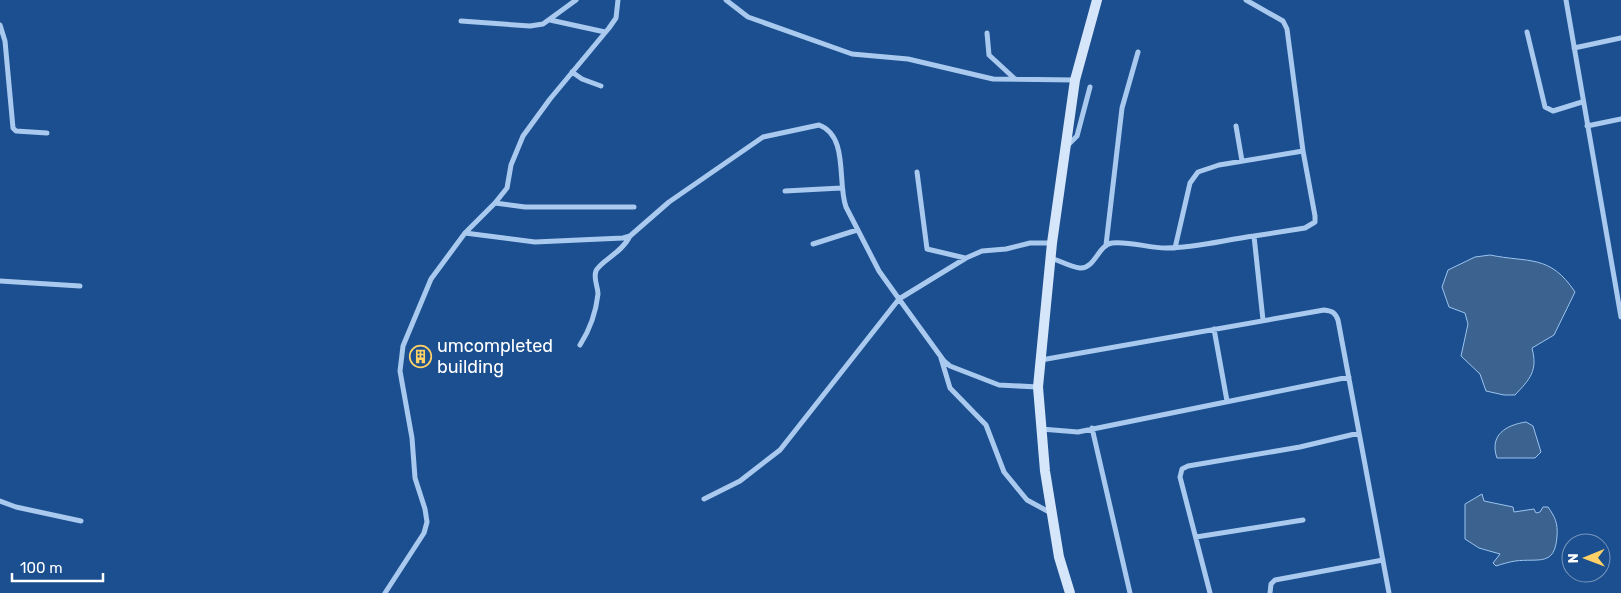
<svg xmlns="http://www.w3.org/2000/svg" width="1621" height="593" viewBox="0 0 1621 593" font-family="Rubik,sans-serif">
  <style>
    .water { fill: #3c6290; stroke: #9cc4f0 }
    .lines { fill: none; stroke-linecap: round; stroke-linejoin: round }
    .minor { stroke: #a9c9ee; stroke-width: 5 }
    .secondary { stroke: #d6e6fa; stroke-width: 10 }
    .labels { text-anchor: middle; stroke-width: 4; stroke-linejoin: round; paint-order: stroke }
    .poi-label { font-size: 18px; fill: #fff; stroke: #1b4f8f; text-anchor: start }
  </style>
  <rect width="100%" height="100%" fill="#1b4f8f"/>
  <path class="water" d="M1490 255C1529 263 1550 254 1575 292L1554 335 1532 348C1538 371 1530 379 1515 395H1504L1486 391 1480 374 1461 356 1468 324 1465 313 1449 307 1442 287 1448 270 1475 257Z
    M1526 422 1533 426 1541 452 1535 458H1497C1489 435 1506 425 1526 422Z
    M1482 494 1484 501 1513 507 1514 512 1534 509 1536 513 1540 512 1543 507H1548C1555 517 1558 523 1557 536 1555 567 1539 558 1515 561 1509 562 1502 564 1496 566L1493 563 1500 554 1479 548 1465 539V504Z"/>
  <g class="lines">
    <path class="minor" d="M726 0 748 17 852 54 908 59 993 79 1075 80
      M1246 0 1283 21 1287 29 1303 151 1315 216V222L1305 228 1254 236 1263 320
      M1566 0 1621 317
      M550 20 605 32
      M461 21 530 26 543 24 576 0
      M0 25 5 41 13 128 16 131 47 133
      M1527 32 1545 107 1553 111 1582 102
      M987 33 989 55 1015 79
      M1574 48 1621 38
      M572 72 582 79 601 86
      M1236 126 1242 161
      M1587 126 1621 119
      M1067 146 1077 136 1090 87
      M917 172 927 249 965 258
      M785 191 841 188
      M495 203 525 207H634
      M465 233 535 242 623 238 630 236 669 202 763 137 819 125C849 136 837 183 846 207L879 271 899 299 966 258 982 251 1006 249 1030 243H1052
      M813 244 857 230
      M1106 245 1122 108 1138 52
      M1175 248 1190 183 1198 172 1219 165 1303 151
      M1051 258C1060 261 1071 267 1080 268 1095 269 1098 245 1112 243 1129 241 1149 248 1166 248 1196 248 1224 240 1254 236
      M0 281 80 286
      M1214 329 1227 401
      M580 345C589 331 596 312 598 294 598 286 593 279 596 271 599 262 622 253 630 236
      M941 358 950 388 986 425 1004 472 1027 500 1051 513
      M1041 360 1324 310C1332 311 1335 312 1338 320L1389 593
      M1092 428 1130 593
      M1041 429 1078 432 1349 377
      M704 499 740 481 780 450 899 299 944 361 950 366 999 385 1038 387
      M0 501 16 507 81 521
      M1196 537 1303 520
      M385 593 424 533 427 522 425 509 415 478 412 438 400 371 403 346 431 279 465 233 495 203 507 188 511 165 523 136 550 99 609 28 616 18 618 0
      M1210 593 1180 477 1182 469 1188 466 1300 447 1359 433
      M1270 593 1271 584 1275 580 1383 560"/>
    <path class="secondary" d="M1070 593 1059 557 1045 471 1038 387 1052 243 1075 80 1097 0"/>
  </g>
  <defs>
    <symbol id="building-ring" viewBox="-11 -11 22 22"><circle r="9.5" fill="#1b4f8f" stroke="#ffd166" stroke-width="1.5"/><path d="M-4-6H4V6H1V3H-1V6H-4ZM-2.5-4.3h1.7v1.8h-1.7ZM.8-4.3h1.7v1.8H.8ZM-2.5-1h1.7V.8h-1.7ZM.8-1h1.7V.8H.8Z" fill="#ffd166"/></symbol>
  </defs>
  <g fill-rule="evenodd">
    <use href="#building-ring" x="408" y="344" width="25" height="25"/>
  </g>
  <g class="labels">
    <g class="poi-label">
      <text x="437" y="352">umcompleted<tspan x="437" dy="21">building</tspan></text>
    </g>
  </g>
  <g transform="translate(1586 558) rotate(269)"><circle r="24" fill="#1b4f8f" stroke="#7695bc"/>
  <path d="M0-4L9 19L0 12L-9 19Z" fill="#ffd166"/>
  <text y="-8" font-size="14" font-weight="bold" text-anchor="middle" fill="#ffffff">N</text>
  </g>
  <path d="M12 573v8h91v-8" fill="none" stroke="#ffffff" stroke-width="2.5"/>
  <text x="20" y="573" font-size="15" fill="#ffffff" stroke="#1b4f8f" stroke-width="4" paint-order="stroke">100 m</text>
</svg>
